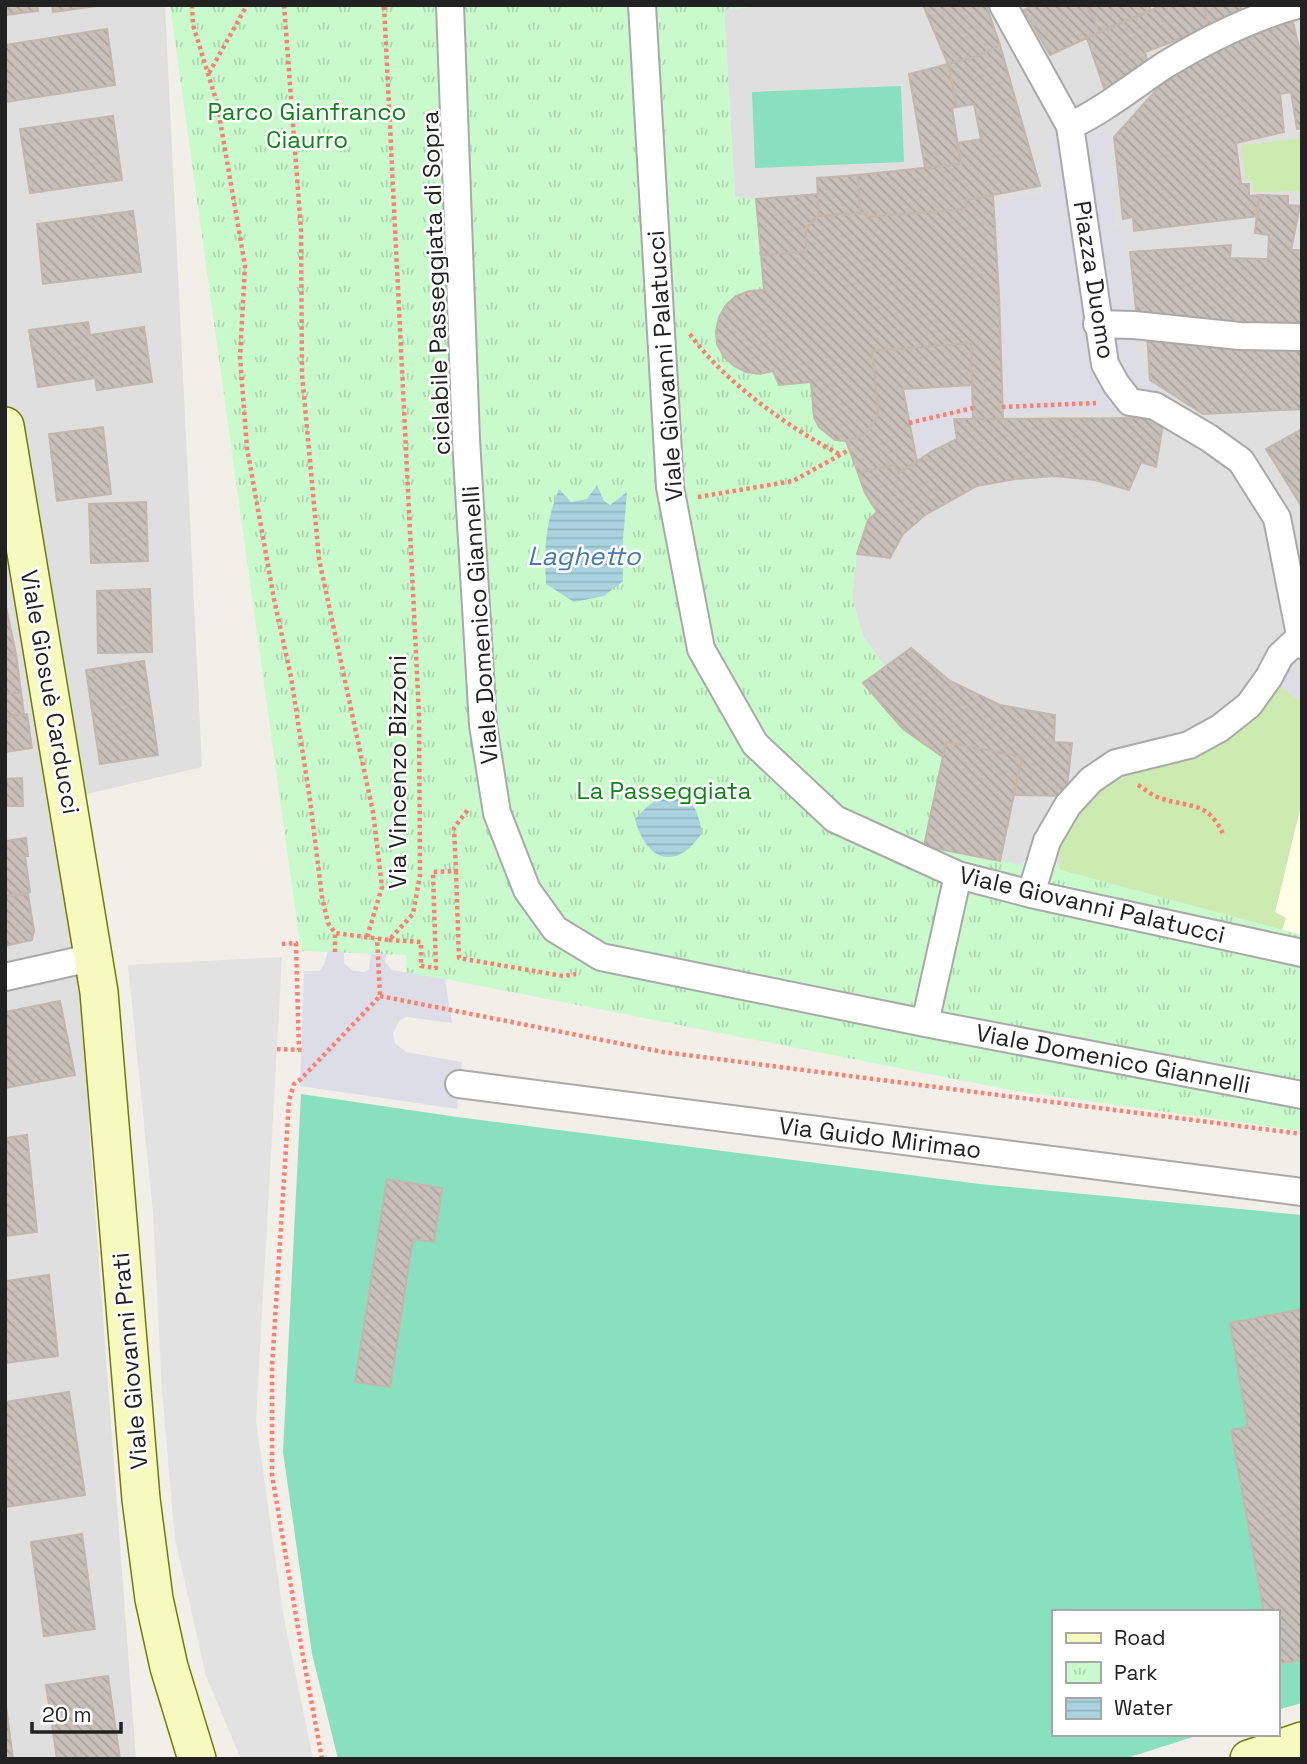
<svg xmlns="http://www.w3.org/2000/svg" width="1307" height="1764" viewBox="0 0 1307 1764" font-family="'Space Grotesk',sans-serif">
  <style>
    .residential { fill: #e0dfdf }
    .education { fill: #ffffe5 }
    .grass { fill: #cdebb0 }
    .park { fill: url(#park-tufts) }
    .pitch { fill: #88e0be }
    .parking { fill: #e2e2e2 }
    .plaza { fill: #dddde8 }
    .water { fill: url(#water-rules) }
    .building { fill: url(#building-back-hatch); stroke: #c4b6ab; stroke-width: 2 }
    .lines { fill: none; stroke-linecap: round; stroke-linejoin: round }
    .street-casing { stroke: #a9a9a9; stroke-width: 30 }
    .secondary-casing { stroke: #707d05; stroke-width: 40 }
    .path { stroke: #fa8072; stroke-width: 4.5; stroke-dasharray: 3.5 3.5; stroke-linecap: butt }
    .street { stroke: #fff; stroke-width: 26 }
    .secondary { stroke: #f7fabf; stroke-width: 37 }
    .labels { text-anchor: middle; stroke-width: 5; stroke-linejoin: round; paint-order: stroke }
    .park-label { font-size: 24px; fill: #0c8416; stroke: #fff }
    .street-label { font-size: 24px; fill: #222; stroke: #fff }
    .water-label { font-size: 26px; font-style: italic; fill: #4a7aab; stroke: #fff }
  </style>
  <defs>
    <pattern id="park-tufts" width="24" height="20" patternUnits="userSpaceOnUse" patternTransform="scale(1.75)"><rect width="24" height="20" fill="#c8facc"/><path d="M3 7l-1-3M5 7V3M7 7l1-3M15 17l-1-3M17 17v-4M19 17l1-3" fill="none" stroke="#acd6af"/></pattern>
    <pattern id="water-rules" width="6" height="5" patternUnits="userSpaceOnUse" patternTransform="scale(1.75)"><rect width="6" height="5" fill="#aad3df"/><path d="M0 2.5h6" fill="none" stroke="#92b5bf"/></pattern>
    <pattern id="building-back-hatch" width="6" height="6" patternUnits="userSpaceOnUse" patternTransform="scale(1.75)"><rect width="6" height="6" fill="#c7bfb8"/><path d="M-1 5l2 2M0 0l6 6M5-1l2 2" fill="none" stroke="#aba49e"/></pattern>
  </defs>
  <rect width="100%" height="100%" fill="#f2efe9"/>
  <path class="residential" d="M5 5H165L202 767 87 794 89 1129 136 1759H5Z
    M773 5H1302V935L1060 870 1052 855 1036 853 1020 865 924 846 943 757 903 729 863 683 884 665 864 638 852 598 857 554 868 520 835 440 826 435 814 418 811 382 746 372 734 366 724 357 717 344 716 331 719 317 726 305 736 296 749 291 763 290 735 198 724 9Z"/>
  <path class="education" d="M1302 801V935L1282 930 1286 918 1275 912Z"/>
  <path class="grass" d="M1302 138V191L1253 192 1251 180H1245L1241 145Z
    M1276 683 1302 703V801L1275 912 1286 918 1282 930 1060 870V841L1080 807 1106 784Z"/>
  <path class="park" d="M170 5H773L724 10 735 197 756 199 764 290C746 291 732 295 722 311 708 334 721 366 747 372 757 375 765 370 774 371 786 372 800 379 811 382 813 411 810 436 846 441L865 493 877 512 868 520 857 554 852 598 864 638 884 665 863 683 903 729 943 757 924 845 1020 865 1036 853 1053 855 1060 870 1302 935V1131L1016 1091 445 979 406 974V955L301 951Z"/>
  <path class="pitch" d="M901 86 904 162 755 168 752 92Z
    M301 1094 457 1117 980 1184 1302 1215V1309L1230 1323 1248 1427 1231 1430 1264 1612H1053V1734H1202L1124 1759H338L312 1654 283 1452Z
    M1302 1660V1703L1277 1710V1664Z"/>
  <path class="parking" d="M282 957 256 1420 283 1613 313 1759H241L206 1676 175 1539 162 1392 153 1213 128 965Z"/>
  <path class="plaza" d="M1107 130 1115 229 1123 228 1137 351 1145 379 1161 396 1140 410 1005 412 997 202 1060 189 1049 140Z
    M970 387 969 416 952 417 954 436 929 448 918 457 905 391Z
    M1288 664 1302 679V702L1277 682Z
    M328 951 344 952V963L353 971 364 972 369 969 371 954H386L385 962 392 970 445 979 452 1023 407 1017 400 1020 393 1033 395 1043 406 1052 462 1062 457 1109 300 1086 304 971H319L324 965Z"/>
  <path class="water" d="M597 485 604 501 610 505 627 492 623 539V581L604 596 574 602 546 584C544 548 545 524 559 489L571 502 587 499Z
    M676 791C694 800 699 814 702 833 676 872 646 861 635 819 647 806 659 795 676 791Z"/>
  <path class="building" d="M5 5H37L38 11 5 15Z
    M52 5H104L53 12Z
    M923 5H986L1000 45 978 56 948 64Z
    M1033 5H1086L1100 32 1050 55 1024 10Z
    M1086 5H1150V11L1100 32Z
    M1162 5H1203L1209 28 1145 52 1149 69 1104 88 1087 38Z
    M1203 5H1241V10L1209 28Z
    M1293 22 1302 60V128L1297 129 1291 92 1280 94 1284 132 1236 143 1241 184H1249V196L1259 195 1258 216 1134 231 1133 217 1123 219 1114 137 1165 80 1247 32Z
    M107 29 115 85 5 102V45Z
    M1000 45 1040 186 966 200V209L867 217V213H860L858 175 961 164 957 143 981 139 974 104 957 107 948 64 978 56Z
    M948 64 957 107 952 108 961 164 925 168 909 74Z
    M113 116 122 180 30 193 20 129Z
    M858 175 860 213 819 216 817 178Z
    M818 194 819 216 806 228V252L761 255 756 199Z
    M993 195 999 295 1003 419H973L971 343 872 351 878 407 877 417 865 435 846 441 835 440 819 427 814 417 811 382 779 385 773 371 760 374 746 372 734 366 724 357 717 344 716 331 719 317 726 305 736 296 749 291 764 290 761 255 806 252V228L814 219 819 216 867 213V217L966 209V200Z
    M1259 195 1288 196V205L1300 206 1291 250H1302V329L1137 319 1130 252 1231 245 1230 258 1268 259 1269 235 1255 233Z
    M133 211 141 272 43 284 37 224Z
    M88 322 90 335 144 327 152 382 97 390 95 378 38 387 29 330Z
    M1147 332 1302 341V409L1203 414 1150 380Z
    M971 343 972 385 903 389 917 462 899 473 894 465 858 473 846 441 865 435 877 417 878 407 872 351Z
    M1164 418 1156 467 1141 462 1129 490 1095 480 1055 476 1015 479 977 486 925 515 903 534 890 558 857 554 868 520 877 512 865 493 858 473 894 465 899 473 932 451 957 439 954 419Z
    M103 427 111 494 57 501 49 434Z
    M1302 429V507L1266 449Z
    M146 502 148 561 91 563 89 504Z
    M150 589 152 652 98 653 97 591Z
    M5 602 16 654 5 655Z
    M911 648 950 681 1000 705 1055 715 1054 742 1072 743 1066 796 1014 795 1022 757 946 742 943 757 903 729 863 683Z
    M16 654 21 692 5 694V655Z
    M144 661 158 755 100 764 86 670Z
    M21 692 24 714 5 717V694Z
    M27 714 32 748 5 752V717Z
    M946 742 1022 757 1000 861 924 846Z
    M22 778 23 806H5V779Z
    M26 838 28 856H25L30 892 5 896V841Z
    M28 894 34 931 32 940 5 946V897Z
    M60 1001 75 1075 5 1088V1012Z
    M27 1135 37 1232 5 1236V1138Z
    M387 1179 442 1188 434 1242 413 1239 390 1387 355 1382Z
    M49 1275 58 1356 5 1363V1281Z
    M1302 1309V1660L1277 1664V1612H1264L1231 1430 1248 1427 1230 1323Z
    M69 1392 85 1495 5 1507V1402Z
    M82 1534 95 1629 44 1636 31 1542Z
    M108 1676 120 1759H57L46 1685Z
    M5 1699 13 1759H5Z"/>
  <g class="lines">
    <defs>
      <path id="street" d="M450 5 466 439 483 725 497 813 527 890 555 929 601 957 925 1023 1302 1095
        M642 5 670 487 701 649 755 744 835 819 958 875 1031 894 1302 953
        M1003 5 1070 126 1105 364 1116 384 1130 402 1155 406 1209 438 1241 461 1277 518 1302 645
        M1070 126C1104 110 1133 86 1165 65 1206 40 1250 18 1297 5
        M1097 324 1134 325 1240 336 1302 337
        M1031 894 1047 841 1068 805 1091 780 1116 763 1189 745 1220 728 1249 705 1269 677 1280 656 1300 637
        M5 977 95 957
        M925 1023 958 875
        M459 1084 1302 1192"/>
      <path id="secondary" d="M5 426 99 992 141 1499 154 1599 169 1667 197 1759
        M1249 1759 1302 1741"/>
    </defs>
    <use href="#street" class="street-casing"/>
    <use href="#secondary" class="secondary-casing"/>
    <path class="path" d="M192 5 193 25 217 103 245 266 240 357 247 448 274 599 291 677 310 800 322 897 328 923 335 933 389 940 413 914 420 875 419 714 384 5
      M284 5 301 230 302 374 319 559 373 812 382 887 367 937
      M209 73 247 5
      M690 334C722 380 789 428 839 454
      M1002 407 1096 403
      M909 423 973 408
      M698 497 793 481 849 450
      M1138 785C1146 790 1154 797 1163 799 1193 808 1208 802 1223 834
      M456 871 459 958 563 976 576 974
      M389 940 421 942V966L436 968 433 872 456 871 454 828 469 808
      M282 944 296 943 299 1050
      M335 952V933
      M380 996 663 1052 1302 1134
      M277 1049 302 1050
      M322 1759 301 1645 272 1475V1367L289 1101 294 1084 301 1079 380 996 377 938"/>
    <use href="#street" class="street"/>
    <use href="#secondary" class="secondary"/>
  </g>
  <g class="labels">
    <g class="park-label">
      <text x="307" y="120">Parco Gianfranco<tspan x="307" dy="28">Ciaurro</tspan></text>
      <text x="664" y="799">La Passeggiata</text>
    </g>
    <g class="street-label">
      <text transform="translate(1094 280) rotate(81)" y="8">Piazza Duomo</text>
      <text transform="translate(436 283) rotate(-92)" y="8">ciclabile Passeggiata di Sopra</text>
      <text transform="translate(665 366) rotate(-94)" y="8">Viale Giovanni Palatucci</text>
      <text transform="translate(480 625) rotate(-94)" y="8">Viale Domenico Giannelli</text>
      <text transform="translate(50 692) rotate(80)" y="8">Viale Giosuè Carducci</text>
      <text transform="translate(398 772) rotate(-90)" y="8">Via Vincenzo Bizzoni</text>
      <text transform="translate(1092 905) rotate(13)" y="8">Viale Giovanni Palatucci</text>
      <text transform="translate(1113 1059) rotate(11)" y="8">Viale Domenico Giannelli</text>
      <text transform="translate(880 1138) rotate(7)" y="8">Via Guido Mirimao</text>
      <text transform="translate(130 1361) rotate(-95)" y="8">Viale Giovanni Prati</text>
    </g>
    <g class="water-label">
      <text x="584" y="565">Laghetto</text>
    </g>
  </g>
  <rect width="1307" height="1764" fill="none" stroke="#222222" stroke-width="14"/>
  <rect x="1052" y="1610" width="228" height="126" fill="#ffffff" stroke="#a7a7a7" stroke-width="2"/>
  <rect x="1066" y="1633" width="35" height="10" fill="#f7fabf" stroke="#a7a7a7" stroke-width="2"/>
  <text x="1114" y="1645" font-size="21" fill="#222222">Road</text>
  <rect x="1066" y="1662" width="35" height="21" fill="url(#park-tufts)" stroke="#a7a7a7" stroke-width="2"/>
  <text x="1114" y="1680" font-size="21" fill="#222222">Park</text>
  <rect x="1066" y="1698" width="35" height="21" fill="url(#water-rules)" stroke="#a7a7a7" stroke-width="2"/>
  <text x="1114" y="1715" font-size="21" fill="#222222">Water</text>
  <path d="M32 1722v10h89v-10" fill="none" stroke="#222222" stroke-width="3.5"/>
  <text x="42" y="1722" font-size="21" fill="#222222" stroke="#ffffff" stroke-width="5" paint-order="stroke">20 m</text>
</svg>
